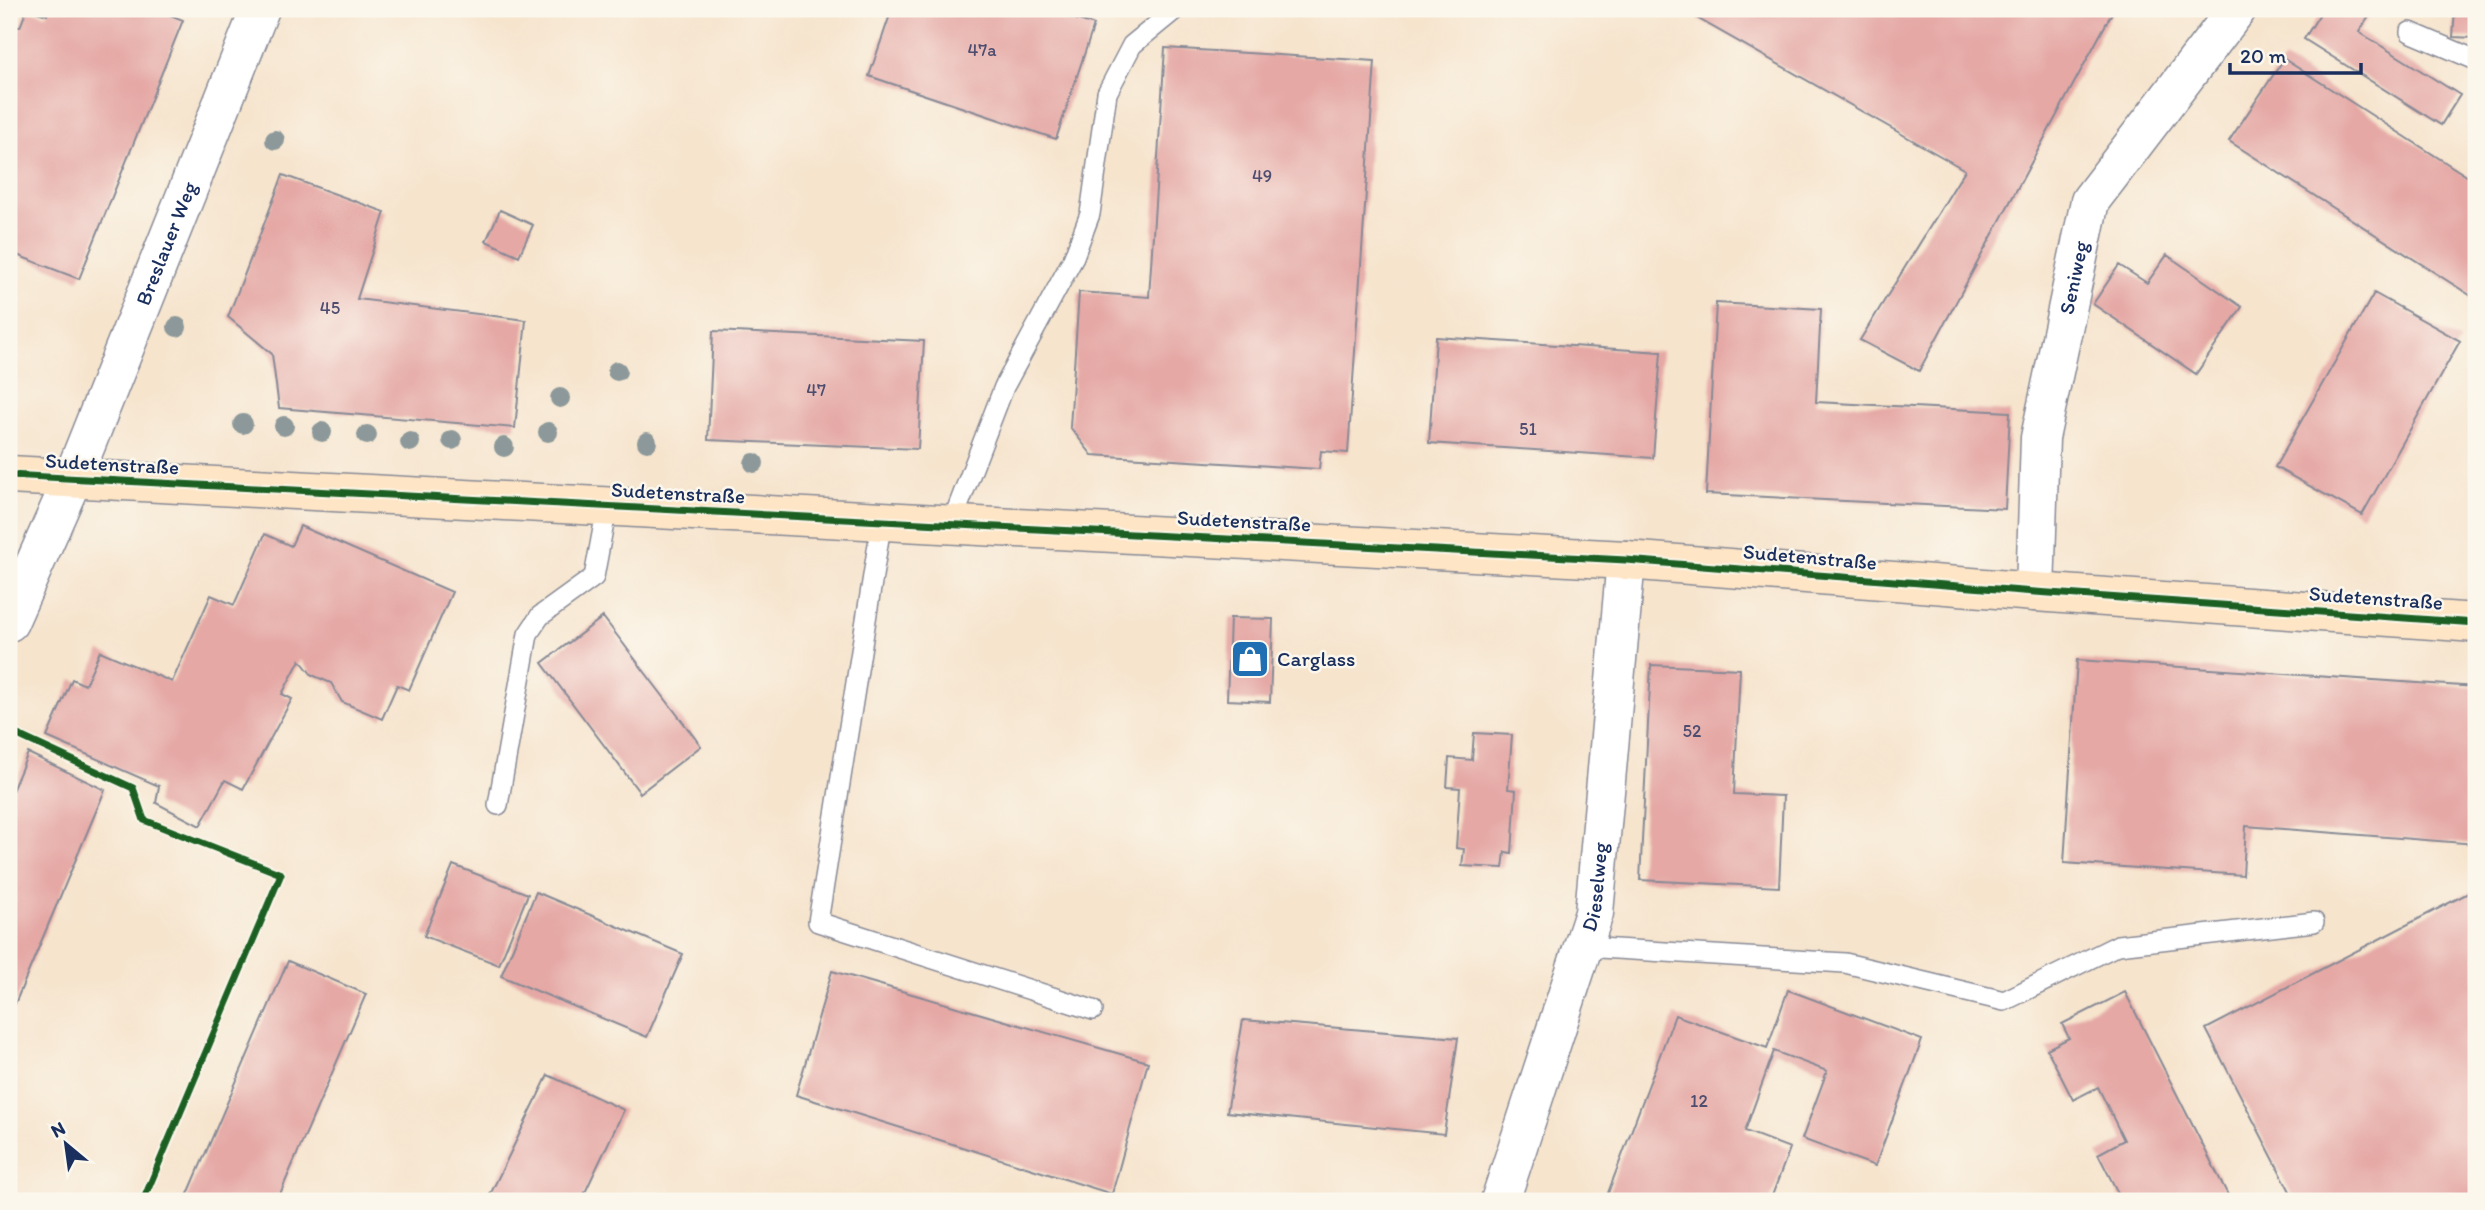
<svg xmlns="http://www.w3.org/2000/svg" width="2485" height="1210" viewBox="0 0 2485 1210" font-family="Itim,sans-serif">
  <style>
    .building { fill: #e5a8a5 }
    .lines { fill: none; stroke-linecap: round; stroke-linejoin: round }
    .lane-casing { stroke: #888a96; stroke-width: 22 }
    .street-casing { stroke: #888a96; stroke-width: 41 }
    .secondary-casing { stroke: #888a96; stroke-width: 41 }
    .lane { stroke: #fff; stroke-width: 19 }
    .street { stroke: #fff; stroke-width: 38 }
    .secondary { stroke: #fee5c5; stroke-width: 38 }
    .cycleway-casing { stroke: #fbf7ec; stroke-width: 11 }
    .cycleway { stroke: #1b5e20; stroke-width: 7 }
    .tree { fill: #8c9899 }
    .labels { text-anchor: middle; stroke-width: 5; stroke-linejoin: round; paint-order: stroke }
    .number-label { font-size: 18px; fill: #4e4d70 }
    .street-label { font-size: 21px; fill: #1b2f5e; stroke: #fbf7ec }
    .poi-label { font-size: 21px; fill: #1b2f5e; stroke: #fbf7ec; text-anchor: start }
  </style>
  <rect width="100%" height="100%" fill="#fbf7ec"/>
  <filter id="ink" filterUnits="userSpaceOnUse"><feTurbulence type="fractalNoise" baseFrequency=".0143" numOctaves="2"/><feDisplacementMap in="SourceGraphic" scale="14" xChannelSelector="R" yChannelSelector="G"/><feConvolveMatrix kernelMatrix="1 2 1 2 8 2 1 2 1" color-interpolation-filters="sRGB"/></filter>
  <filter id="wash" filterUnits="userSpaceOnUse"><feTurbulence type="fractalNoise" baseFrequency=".00686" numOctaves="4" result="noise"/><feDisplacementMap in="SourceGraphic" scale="28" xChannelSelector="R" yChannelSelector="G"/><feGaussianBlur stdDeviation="1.57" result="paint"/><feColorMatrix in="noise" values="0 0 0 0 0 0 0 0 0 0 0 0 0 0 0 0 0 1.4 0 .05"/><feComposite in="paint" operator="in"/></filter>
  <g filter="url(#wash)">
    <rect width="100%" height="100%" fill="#f6e4cd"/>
    <g id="blocks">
      <path class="building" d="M27 9 47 15 49 9H155L183 20 79 279 9 252V26L20 27Z
        M892 9H1046L1094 25 1056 139 869 76Z
        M1681 9H2114L1919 371 1860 340 1965 170Z
        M2323 9H2374L2359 32 2460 95 2441 125 2304 39Z
        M2455 9H2476V38L2453 37Z
        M1165 48 1375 61 1348 453 1321 451 1319 469 1092 455 1070 427 1079 292 1149 297Z
        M2284 59 2476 182V299L2229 141Z
        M283 175 385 212 357 299 526 320 515 428 279 408 272 354 228 317Z
        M500 210 533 225 519 256 486 241Z
        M2167 255 2242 307 2196 374 2093 304 2119 265 2147 283Z
        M2374 293 2460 341 2362 515 2275 467Z
        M1716 303 1821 309 1816 402 2010 412 2005 509 1706 494Z
        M713 331 924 341 918 449 708 440Z
        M1436 337 1661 352 1653 458 1429 443Z
        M300 526 452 592 409 690 397 685 382 719 342 702 331 683 312 675 300 660 282 694 292 699 243 789 225 780 200 826 156 803 159 786 47 737 72 679 85 685 100 651 172 682 211 595 234 605 265 534 291 546Z
        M603 617 701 746 640 793 542 663Z
        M1230 618 1273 619 1270 702 1227 700Z
        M2077 660 2476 687V844L2246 826 2243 875 2064 863Z
        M1651 665 1740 669 1734 794 1783 796 1779 887 1640 880Z
        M1474 733 1512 735 1508 789 1516 790 1512 853 1505 852 1503 868 1462 866 1464 849 1456 848 1460 788 1447 787 1449 758 1472 760Z
        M28 753 105 790 9 1018V798Z
        M453 865 528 894 499 965 424 936Z
        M2476 889V1201H2295L2206 1029Z
        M536 892 683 954 647 1037 501 976Z
        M288 961 366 994 277 1201H185Z
        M832 971 1148 1062 1112 1194 796 1095Z
        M1788 990 1922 1040 1875 1166 1802 1139 1827 1071 1774 1051 1745 1131 1790 1148 1770 1201H1605L1675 1015 1767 1048Z
        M2125 992 2231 1201H2122L2098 1154 2124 1140 2098 1087 2073 1100 2047 1049 2069 1038 2062 1024Z
        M1243 1020 1458 1038 1444 1134 1227 1112Z
        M548 1075 624 1110 581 1201H487Z"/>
    </g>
  </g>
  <g filter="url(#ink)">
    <use href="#blocks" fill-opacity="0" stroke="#888a96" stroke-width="2"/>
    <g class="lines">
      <defs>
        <path id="lane" d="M2410 32 2476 60
          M882 519 818 922 1093 1010
          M951 525 1004 387 1073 259 1090 214 1107 93 1132 45 1176 9
          M498 805 528 634 540 616 594 577 607 507
          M1583 947 1845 963 2004 1001 2118 945 2314 922"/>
        <g id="street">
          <path id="s1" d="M2035 592 2040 438 2090 201 2237 9"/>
          <path id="s2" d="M9 622 72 480 260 9"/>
          <path id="s3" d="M1500 1201 1594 913 1626 560"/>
        </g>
        <path id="secondary" d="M9 475 1626 560 2035 592 2476 623"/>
      </defs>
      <use href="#lane" class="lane-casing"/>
      <use href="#street" class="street-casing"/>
      <use href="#secondary" class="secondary-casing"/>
      <use href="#lane" class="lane"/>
      <use href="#street" class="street"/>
      <use href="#secondary" class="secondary"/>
      <defs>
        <path id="cycleway" d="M9 475 1626 560 2035 592 2476 623
          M9 731 133 788 144 820 281 874 143 1201"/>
      </defs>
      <use href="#cycleway" class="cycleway-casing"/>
      <use href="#cycleway" class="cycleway"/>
    </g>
    <g class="tree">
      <circle cx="275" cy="140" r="10"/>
      <circle cx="177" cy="327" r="10"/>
      <circle cx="617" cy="371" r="10"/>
      <circle cx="560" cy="398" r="10"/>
      <circle cx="243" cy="424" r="10"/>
      <circle cx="284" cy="426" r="10"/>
      <circle cx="322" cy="432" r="10"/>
      <circle cx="548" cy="432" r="10"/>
      <circle cx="367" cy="435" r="10"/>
      <circle cx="452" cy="440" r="10"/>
      <circle cx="410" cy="442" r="10"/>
      <circle cx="647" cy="442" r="10"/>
      <circle cx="504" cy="447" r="10"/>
      <circle cx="754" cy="463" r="10"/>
    </g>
  </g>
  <defs>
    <symbol id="shop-square" viewBox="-11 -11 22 22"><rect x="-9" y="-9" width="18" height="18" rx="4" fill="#1f6fb2" stroke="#fbf7ec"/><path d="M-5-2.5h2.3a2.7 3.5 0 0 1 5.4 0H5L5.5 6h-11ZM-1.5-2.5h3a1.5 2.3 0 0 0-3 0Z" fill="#fff"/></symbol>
  </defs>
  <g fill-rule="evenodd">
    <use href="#shop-square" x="1228" y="637" width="44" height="44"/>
  </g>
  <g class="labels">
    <g class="number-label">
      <text x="982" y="56">47a</text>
      <text x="1262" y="182">49</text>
      <text x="330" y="314">45</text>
      <text x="816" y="396">47</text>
      <text x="1528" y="435">51</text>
      <text x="1692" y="737">52</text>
      <text x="1699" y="1107">12</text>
    </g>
    <g class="street-label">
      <text dy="7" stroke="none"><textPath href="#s2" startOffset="410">Breslauer Weg</textPath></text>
      <text dy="7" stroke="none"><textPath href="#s1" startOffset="318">Seniweg</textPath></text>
      <text transform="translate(112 464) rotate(3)" y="7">Sudetenstraße</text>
      <text transform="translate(678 493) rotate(3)" y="7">Sudetenstraße</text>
      <text transform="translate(1244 521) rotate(3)" y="7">Sudetenstraße</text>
      <text transform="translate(1810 557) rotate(5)" y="7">Sudetenstraße</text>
      <text transform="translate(2376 598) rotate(4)" y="7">Sudetenstraße</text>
      <text dy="7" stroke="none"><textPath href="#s3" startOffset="329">Dieselweg</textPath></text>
    </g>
    <g class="poi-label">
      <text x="1277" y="666">Carglass</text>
    </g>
  </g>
  <rect width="2485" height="1210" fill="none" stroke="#fbf7ec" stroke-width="35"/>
  <g transform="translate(66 1144) rotate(331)" stroke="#fbf7ec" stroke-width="5" paint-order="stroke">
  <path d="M0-5L12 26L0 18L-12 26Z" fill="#1b2f5e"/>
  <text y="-10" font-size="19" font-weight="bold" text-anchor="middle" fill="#1b2f5e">N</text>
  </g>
  <path d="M2230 63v10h131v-10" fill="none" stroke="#1b2f5e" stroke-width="3.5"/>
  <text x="2240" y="63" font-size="21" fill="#1b2f5e" stroke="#fbf7ec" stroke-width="5" paint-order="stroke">20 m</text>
</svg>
